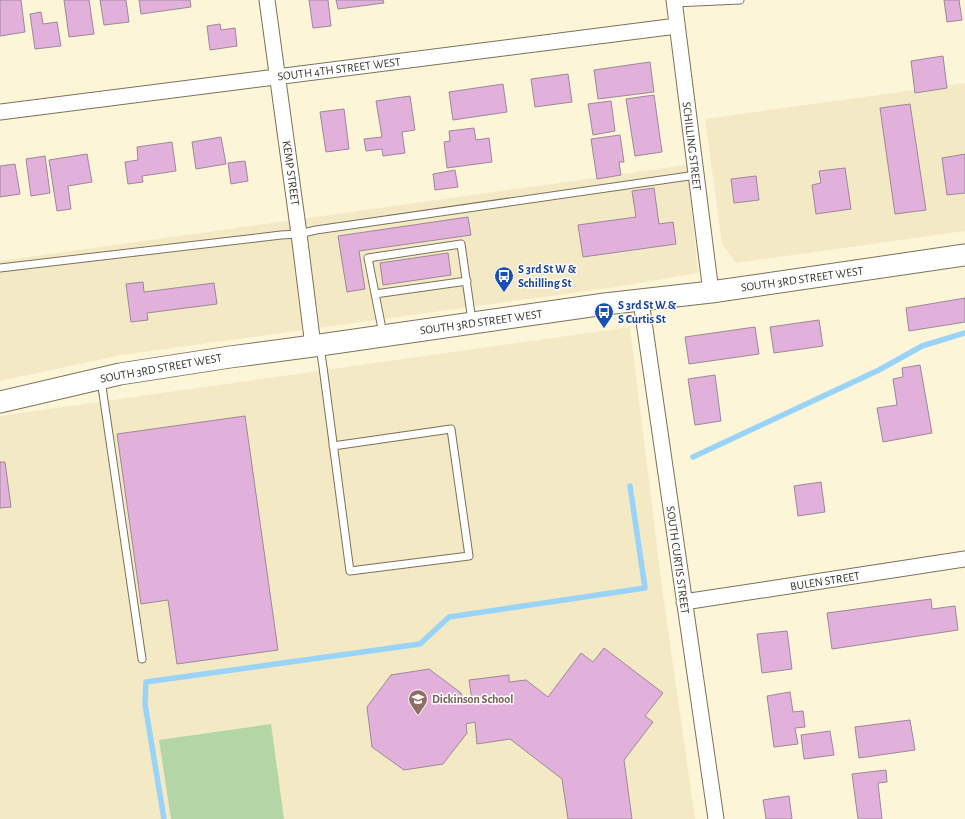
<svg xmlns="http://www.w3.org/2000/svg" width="965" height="819" viewBox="0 0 965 819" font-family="'Alegreya Sans',sans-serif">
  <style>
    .built { fill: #f3e9c5 }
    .green { fill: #b4d5a5 }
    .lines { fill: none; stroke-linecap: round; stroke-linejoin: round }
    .stream { stroke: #99d3f8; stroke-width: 5.5 }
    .building { fill: #e2b1db; stroke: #9d879a }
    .lane-casing { stroke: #7a7259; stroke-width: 9 }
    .street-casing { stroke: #7a7259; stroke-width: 17 }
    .secondary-casing { stroke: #7a7259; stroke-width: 23 }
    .lane { stroke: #fff; stroke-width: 7 }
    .street { stroke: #fff; stroke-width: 15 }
    .secondary { stroke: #fff; stroke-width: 21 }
    .labels { text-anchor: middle; stroke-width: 3; stroke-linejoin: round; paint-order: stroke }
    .street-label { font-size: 12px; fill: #38352a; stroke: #fff }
    .transit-label { font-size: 12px; font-weight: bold; fill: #164399; stroke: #fff; text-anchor: start }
    .education-label { font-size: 12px; font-weight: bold; fill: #785e54; stroke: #fff; text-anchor: start }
  </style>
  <rect width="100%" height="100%" fill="#fdf5d8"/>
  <path class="built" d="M965 83V231L736 263 722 244 705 119Z
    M687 165 698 273 616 287 121 355 0 381V261Z
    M630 327 663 595 695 819H0V416Z"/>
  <path class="green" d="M271 724 284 819H171L159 740Z"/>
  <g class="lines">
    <path class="stream" d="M693 457 879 370 922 346 965 333
      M164 819 145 704 146 682 420 644 449 617 645 588 630 486"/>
  </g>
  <path class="building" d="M0 0H21L25 32 0 36Z
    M64 0H89L94 34 69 37Z
    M100 0H126L129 22 104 25Z
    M139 0H190L191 7 141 14Z
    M309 0H328L331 26 313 28Z
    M336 0H383L384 3 338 9Z
    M944 0H959L962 20 947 22Z
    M41 12 43 24 57 22 61 46 35 49 30 14Z
    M220 24 221 30 235 28 237 46 210 50 207 26Z
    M943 56 947 88 915 93 911 61Z
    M650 62 654 92 598 99 594 70Z
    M568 74 572 102 535 107 531 79Z
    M503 84 507 112 453 120 449 92Z
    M654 95 662 152 635 156 626 99Z
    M410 96 415 130 402 132 405 153 383 156 382 149 366 151 364 139 382 137 376 101Z
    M611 101 615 131 593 135 588 104Z
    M910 104 926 210 895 214 880 108Z
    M344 109 349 149 326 152 320 112Z
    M474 128 476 140 489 138 492 162 447 168 444 142 450 141 449 131Z
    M620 135 624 162H619L621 175 597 179 591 139Z
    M221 137 226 164 196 169 192 142Z
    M172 142 176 171 142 176 143 182 128 184 125 162 138 160 137 147Z
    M87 154 92 182 68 186 71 209 57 211 49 160Z
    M965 154V193L947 195 942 158Z
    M45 156 50 193 31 196 26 159Z
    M245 161 248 181 231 184 228 163Z
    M15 164 20 194 0 197V166Z
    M845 168 851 209 816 214 812 185 821 183 819 171Z
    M455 170 458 187 435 190 433 174Z
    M756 176 759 200 734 203 731 179Z
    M654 188 659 224 673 222 676 244 583 257 578 225 636 217 632 191Z
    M468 217 471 235 359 251 365 289 347 292 338 236Z
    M448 253 451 275 383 285 380 263Z
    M143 282 144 292 214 283 217 304 147 313 148 320 131 322 126 284Z
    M965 298V322L909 331 906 308Z
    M819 320 823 346 774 353 770 327Z
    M755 327 759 354 689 364 685 337Z
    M920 365 932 433 883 442 877 408 897 405 893 379 903 377 902 368Z
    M715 375 721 421 695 425 688 379Z
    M245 416 278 650 177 664 168 600 141 604 117 434Z
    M0 462H5L11 507 0 508Z
    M821 482 825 512 798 516 794 486Z
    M931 599 932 609 955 606 958 630 832 649 827 613Z
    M787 631 792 669 762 673 757 634Z
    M604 648 663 693 645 716 653 722 624 760 632 819H568L562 779 510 739 477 744 475 722 466 724 467 733 443 764 404 770 372 747 367 707 391 675 429 669 461 693 463 703 472 701 469 680 509 675V682L526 680 548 697 581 653 593 662Z
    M790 692 793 712 803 711 805 727 795 728 798 744 774 747 767 696Z
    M910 720 915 750 859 758 855 727Z
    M830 731 834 755 804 759 801 735Z
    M886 770 887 782 878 783 882 819H858L852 774Z
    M789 796 792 819H766L763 800Z"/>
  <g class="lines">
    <defs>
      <path id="lane" d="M674 3 740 0
        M0 268 281 235 299 234 316 230 696 175
        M375 294 467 281
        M383 334 368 258 461 244 472 321
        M320 347 323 367 349 564 350 571 469 556 451 429 333 446
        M101 380 142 659"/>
      <path id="street" d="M267 0 299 234 313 346
        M674 0 711 292
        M0 112 677 26
        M641 301 716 819
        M684 602 965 559"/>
      <path id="secondary" d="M0 402 120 374 230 357 313 346 605 304 711 292 965 255"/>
    </defs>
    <use href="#lane" class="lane-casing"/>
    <use href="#street" class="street-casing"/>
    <use href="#secondary" class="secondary-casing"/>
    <use href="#lane" class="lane"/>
    <use href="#street" class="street"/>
    <use href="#secondary" class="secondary"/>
  </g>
  <defs>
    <symbol id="bus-pin" viewBox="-11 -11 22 30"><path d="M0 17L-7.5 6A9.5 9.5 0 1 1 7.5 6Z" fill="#1a4fb4" stroke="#fff"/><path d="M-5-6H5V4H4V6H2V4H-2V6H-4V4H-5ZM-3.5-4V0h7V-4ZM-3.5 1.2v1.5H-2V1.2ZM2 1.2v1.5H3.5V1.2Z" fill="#fff"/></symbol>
    <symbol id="school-pin" viewBox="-11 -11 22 30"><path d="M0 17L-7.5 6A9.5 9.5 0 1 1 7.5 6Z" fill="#8d6e63" stroke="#fff"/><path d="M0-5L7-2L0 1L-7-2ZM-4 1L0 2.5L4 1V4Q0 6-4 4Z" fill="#fff"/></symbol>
  </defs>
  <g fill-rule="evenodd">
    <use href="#bus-pin" x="493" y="265" width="22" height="30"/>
    <use href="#bus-pin" x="593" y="301" width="22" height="30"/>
    <use href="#school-pin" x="407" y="688" width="22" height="30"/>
  </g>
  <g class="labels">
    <g class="street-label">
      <text transform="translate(339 69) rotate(-7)" y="4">SOUTH 4TH STREET WEST</text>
      <text transform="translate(692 146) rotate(83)" y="4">SCHILLING STREET</text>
      <text transform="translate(291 173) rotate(82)" y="4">KEMP STREET</text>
      <text transform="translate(802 279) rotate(-8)" y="4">SOUTH 3RD STREET WEST</text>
      <text transform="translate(481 322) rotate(-8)" y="4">SOUTH 3RD STREET WEST</text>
      <text transform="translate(161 368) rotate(-10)" y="4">SOUTH 3RD STREET WEST</text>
      <text transform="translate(678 560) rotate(82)" y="4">SOUTH CURTIS STREET</text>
      <text transform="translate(825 581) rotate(-9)" y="4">BULEN STREET</text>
    </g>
    <g class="transit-label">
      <text x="518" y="273">S 3rd St W &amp;<tspan x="518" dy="14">Schilling St</tspan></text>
      <text x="618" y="309">S 3rd St W &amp;<tspan x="618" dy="14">S Curtis St</tspan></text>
    </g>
    <g class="education-label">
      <text x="432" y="703">Dickinson School</text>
    </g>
  </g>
</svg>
